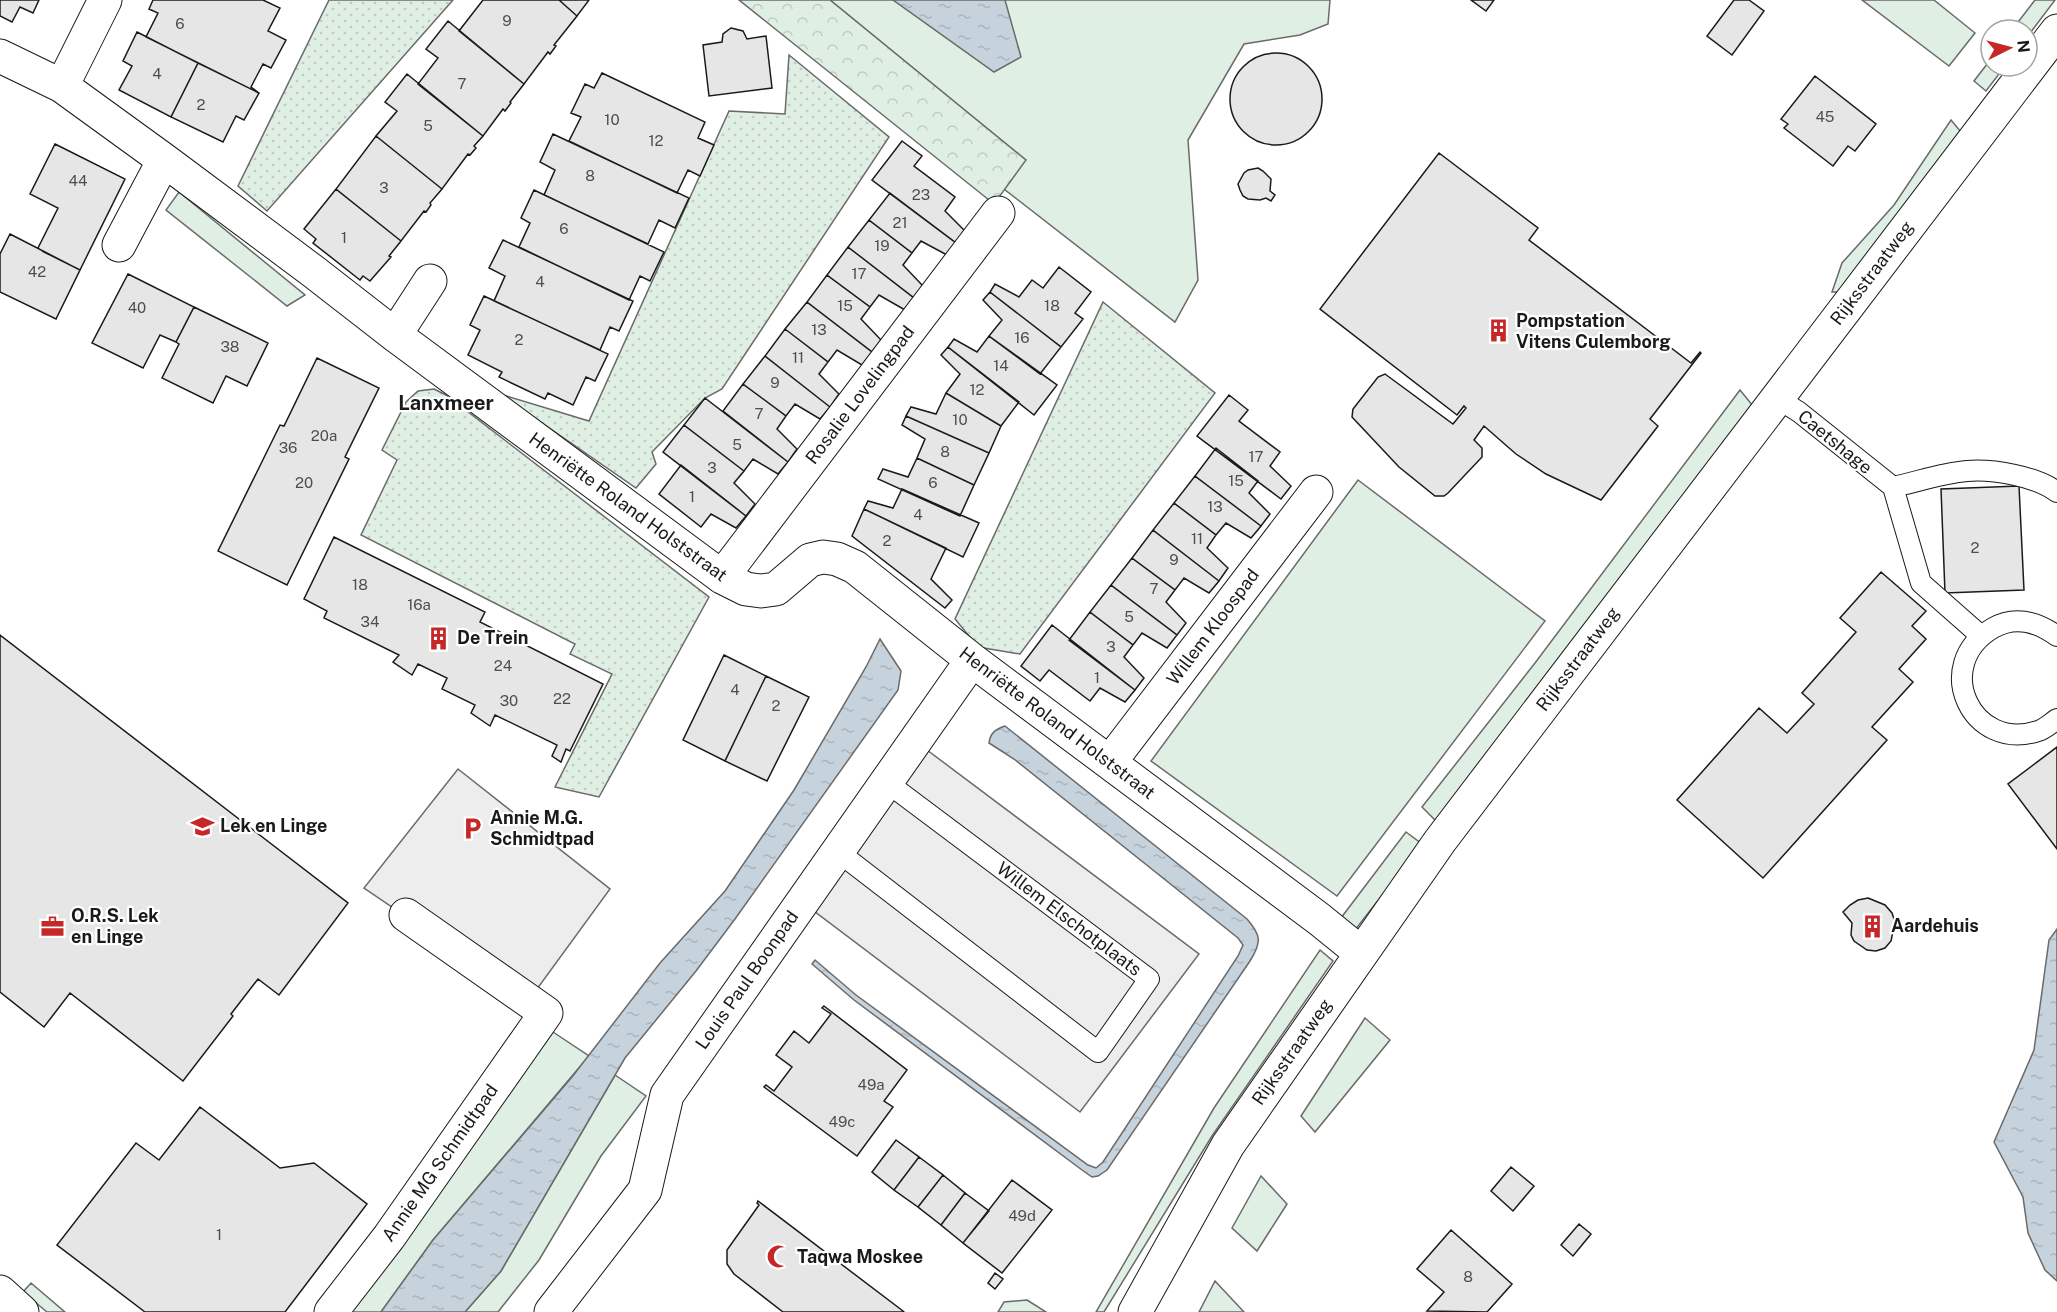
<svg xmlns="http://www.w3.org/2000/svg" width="2057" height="1312" viewBox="0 0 2057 1312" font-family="'Public Sans',sans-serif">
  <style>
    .grass { fill: #e0efe3; stroke: #6a6a6a; stroke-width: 1.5 }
    .forest { fill: url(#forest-crowns); stroke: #6a6a6a; stroke-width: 1.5 }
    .garden { fill: url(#garden-dots); stroke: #6a6a6a; stroke-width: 1.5 }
    .parking { fill: #ededed; stroke: #6a6a6a; stroke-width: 1.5 }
    .water { fill: url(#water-ripples); stroke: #6a6a6a; stroke-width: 1.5 }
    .building { fill: #e6e6e6; stroke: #1a1a1a; stroke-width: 1.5 }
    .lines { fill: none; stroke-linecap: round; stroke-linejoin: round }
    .lane-casing { stroke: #1a1a1a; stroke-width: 22 }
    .street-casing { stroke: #1a1a1a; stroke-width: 35 }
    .secondary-casing { stroke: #1a1a1a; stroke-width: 35 }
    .lane { stroke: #fff; stroke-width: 20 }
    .street { stroke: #fff; stroke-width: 33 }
    .secondary { stroke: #fff; stroke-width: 33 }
    .labels { text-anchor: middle; stroke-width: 4.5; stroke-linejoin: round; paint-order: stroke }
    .number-label { font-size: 15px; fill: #4d4d4d }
    .street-label { font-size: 18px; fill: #1a1a1a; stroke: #fff }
    .poi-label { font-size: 18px; font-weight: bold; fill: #1a1a1a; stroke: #fff; text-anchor: start }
    .neighbourhood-label { font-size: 20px; font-weight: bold; fill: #1a1a1a; stroke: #fff }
  </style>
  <defs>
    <pattern id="forest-crowns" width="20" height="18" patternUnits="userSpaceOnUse" patternTransform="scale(1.5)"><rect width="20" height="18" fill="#e0efe3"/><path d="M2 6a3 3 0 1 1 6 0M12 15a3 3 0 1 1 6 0" fill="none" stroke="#c0ccc2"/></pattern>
    <pattern id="garden-dots" width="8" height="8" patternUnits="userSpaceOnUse" patternTransform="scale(1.5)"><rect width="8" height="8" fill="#e0efe3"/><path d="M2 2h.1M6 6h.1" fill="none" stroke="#c0ccc2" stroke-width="1.8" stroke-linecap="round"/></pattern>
    <pattern id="water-ripples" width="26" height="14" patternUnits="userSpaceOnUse" patternTransform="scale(1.5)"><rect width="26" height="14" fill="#c6d2dc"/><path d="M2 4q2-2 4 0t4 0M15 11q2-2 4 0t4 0" fill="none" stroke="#aab4bc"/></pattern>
  </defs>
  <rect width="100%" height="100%" fill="#fff"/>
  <path class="grass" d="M830 0H1330L1328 24 1300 35 1244 44 1188 140 1198 280 1175 322 1004 189 1025 160Z
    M1862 0H1934L1975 33 1949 66Z
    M2035 0H2055L2027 37V30H2012Z
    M1991 59V66H2005L1986 91 1974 81Z
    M1951 120 1961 132 1843 292H1832L1842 263 1894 205Z
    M179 192 305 295 287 306 166 210Z
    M1740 390 1753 406 1441 826 1422 807 1535 663Z
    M1358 480 1545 621 1337 896 1151 761Z
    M1406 832 1422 844 1355 930 1341 918Z
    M1320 950 1333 961 1212 1136 1104 1312H1096L1214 1108Z
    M1365 1018 1390 1040 1315 1132 1301 1116Z
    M553 1032 589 1056 433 1240 381 1312H350Z
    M615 1075 646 1096 601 1156 539 1260 498 1312H465L501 1271Z
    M1261 1176 1287 1204 1257 1251 1232 1228Z
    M1215 1281 1244 1312H1199Z
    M31 1283 65 1312H47L23 1292Z
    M1027 1300 1046 1312H998L1004 1302Z"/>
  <path class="forest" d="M739 0H830L1026 160 994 204Z"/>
  <path class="garden" d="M329 0H453L267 211 238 186Z
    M789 55 889 137 722 389 705 398 652 452 656 464 636 488 500 394 589 421 729 111 785 114Z
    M1103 302 1215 393 1020 654 978 647 955 619Z
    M434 389 446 395 709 597 599 797 555 787 612 674 570 654 575 644 361 535 397 460 382 450 406 402 418 391Z"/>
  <path class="parking" d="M927 750 1199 954 1080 1112 814 911Z
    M458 769 610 889 529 1000 364 888Z"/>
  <path class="water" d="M893 0H1005L1021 57 994 72Z
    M880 639 901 671 898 690 735 919 696 971 625 1058 501 1271 465 1312H381L433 1240 572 1077 660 963 725 891 794 790 866 667Z
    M1005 726 1247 919C1261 935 1262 942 1250 961L1107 1170 1098 1176 1092 1177 1082 1170 854 1000 812 964 815 960 856 995 1088 1165 1096 1168 1103 1162 1238 956 1243 945 1238 938 1014 759 989 743C990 733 996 729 1005 726Z
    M2057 929V1281L2045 1270 2028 1233 2023 1197 1994 1142 2034 1050 2049 940Z"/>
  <path class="building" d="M0 0H39L33 13 20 7 12 22 0 16Z
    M153 0H263L280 8 268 31 286 40 271 68 263 64 251 87 259 93 146 37 158 13 149 9Z
    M483 0H559L577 16 554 45 556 46 550 54 548 52 524 84 459 31Z
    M559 0H589L577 16Z
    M1471 0H1494L1486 11Z
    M1734 0H1749L1764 11 1732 55 1707 36Z
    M448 21 524 84 510 102 511 103 505 111 503 109 483 136 418 84 438 58 426 49Z
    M731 28 743 31 747 39 766 36 772 88 709 96 703 45 722 42 723 34Z
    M137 32 198 63 171 117 119 90 132 66 123 61Z
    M1230 99a46 46 0 1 1 92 0a46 46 0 1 1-92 0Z
    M198 63 259 93 244 120 236 116 223 142 171 117Z
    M602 73 705 122 698 138 714 145 700 176 688 170 677 193 569 141 581 117 571 113 585 84 594 88Z
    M407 74 483 136 474 146 476 148 470 155 468 154 442 189 376 136 397 111 385 102Z
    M1815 76 1876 124 1855 151 1848 146 1833 166 1784 128 1788 124 1781 119Z
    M553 134 689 198 675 228 659 220 648 244 544 195 555 170 540 162Z
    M376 136 442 189 430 203 431 205 426 212 424 211 401 241 336 189Z
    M902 141 922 156 914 166 955 197 945 211 965 231 956 243 872 180Z
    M55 144 125 179 80 270 44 252 38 248 58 208 30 194Z
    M1439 153 1538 228 1529 240 1691 363 1700 352 1701 353 1650 419 1658 426 1601 500 1546 474 1516 454 1484 426 1474 440 1482 448V457L1448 493 1444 496H1435L1399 467 1352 417 1353 409 1378 377 1385 374 1453 424 1466 408 1464 406 1457 415 1320 309Z
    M1258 168 1263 171 1271 179 1270 191 1275 195 1271 201 1266 198 1260 200 1248 199 1243 196 1240 190 1238 184 1244 173 1248 170Z
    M336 189 401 241 389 256 391 257 370 281 363 276 360 280 313 243 316 239 304 229Z
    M534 190 664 252 650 281 640 276 629 300 519 247 530 223 521 218Z
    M890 193 956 243 947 255 921 241 912 253 869 220Z
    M869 220 912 253 903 265 923 286 914 298 848 247Z
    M10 234 80 270 56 319 0 292V254Z
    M503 240 633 301 619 331 610 327 600 350 494 301 505 276 489 268Z
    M848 247 914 298 905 310 879 295 870 307 827 275Z
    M1059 267 1091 292 1075 313 1083 319 1061 347 990 292 995 284 1019 297 1032 280 1043 288Z
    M128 274 194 307 176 342 160 335 143 368 92 343Z
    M827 275 870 307 861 319 881 340 872 352 807 302Z
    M990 292 1061 347 1040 374 989 336 1002 320 983 300Z
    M484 296 608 354 595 381 586 377 573 405 548 393 545 399 499 377 502 372 468 355 480 330 470 325Z
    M807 302 872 352 862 365 837 350 828 362 785 329Z
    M194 307 268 343 247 386 226 376 213 403 162 378 179 344 176 342Z
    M785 329 828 362 819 374 839 394 830 407 765 356Z
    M989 336 1057 385 1034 415 948 347 954 339 977 352Z
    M948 347 1019 402 1001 426 946 393 960 374 941 355Z
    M765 356 830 407 820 419 795 404 786 416 743 384Z
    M317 358 379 388 345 457 349 459 287 585 218 551 280 425 284 426Z
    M743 384 786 416 777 429 797 449 788 462 723 411Z
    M946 393 1001 426 989 453 906 416 911 407 936 414Z
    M1229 395 1248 410 1239 421 1280 452 1270 466 1291 486 1281 499 1197 436Z
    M705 398 788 462 778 474 753 459 744 471 684 425Z
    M906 416 989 453 974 485 917 458 925 439 902 425Z
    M684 425 744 471 734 483 755 504 746 516 663 452Z
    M1216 448 1258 481 1249 493 1270 514 1261 526 1195 476Z
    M917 458 974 485 960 516 878 479 883 469 908 477Z
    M681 465 746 516 736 528 711 514 701 527 659 494Z
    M1195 476 1261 526 1251 538 1226 523 1216 535 1174 503Z
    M2019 486 2024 590 1945 593 1941 489Z
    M902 489 979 523 963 557 864 509 868 501 893 508Z
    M1174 503 1216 535 1207 548 1228 568 1219 581 1153 530Z
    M864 509 946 548 931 579 952 600 945 608 852 536Z
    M1153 530 1219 581 1209 593 1184 578 1175 590 1132 558Z
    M334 537 485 612 480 622 603 684 570 751 566 749 561 762 552 756 557 745 495 715 490 726 471 713 475 705 442 689 447 678 418 664 412 675 393 662 399 655 324 618 327 611 304 599Z
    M1132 558 1175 590 1166 602 1186 623 1177 635 1111 585Z
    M1881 572 1926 611 1912 626 1926 639 1899 669 1913 682 1872 727 1887 740 1763 878 1677 800 1759 708 1787 733 1814 704 1802 693 1856 632 1840 618Z
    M1111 585 1177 635 1167 648 1142 633 1133 645 1090 612Z
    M1090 612 1133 645 1124 657 1144 678 1135 690 1069 640Z
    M1052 625 1135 690 1125 702 1100 688 1090 701 1049 670 1040 681 1021 666Z
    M0 635 348 903 279 995 258 979 231 1014 233 1016 183 1081 70 993 44 1027 0 992Z
    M724 655 766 676 725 761 683 740Z
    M766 676 809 697 767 781 725 761Z
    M2057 747V849L2008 784Z
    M1868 898 1885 905 1892 913 1895 922 1891 941 1885 948 1876 951 1867 950 1854 941 1851 935 1852 923 1843 912 1850 905 1858 900Z
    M824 1006 907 1070 884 1101 893 1107 857 1156 764 1087 766 1085 774 1091 792 1067 776 1055 794 1031 809 1043 831 1014 822 1008Z
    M200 1107 280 1168 314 1163 367 1204 285 1312H145L57 1245 136 1143 159 1160Z
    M896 1140 919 1157 894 1190 872 1172Z
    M919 1157 943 1175 918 1207 894 1190Z
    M1511 1167 1534 1186 1513 1211 1491 1191Z
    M943 1175 965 1193 941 1225 918 1207Z
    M1012 1180 1052 1210 1002 1273 963 1243Z
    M965 1193 989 1211 963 1243 941 1225Z
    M758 1201 903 1311 904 1312H783L734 1274 727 1264V1250L759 1205 757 1203Z
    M1579 1224 1591 1234 1573 1256 1561 1245Z
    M1451 1230 1512 1284 1487 1312 1427 1311 1444 1292 1417 1269Z
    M995 1273 1003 1279 995 1289 988 1283Z"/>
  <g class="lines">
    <defs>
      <path id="lane" d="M1777 398 1799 412 1893 487C1917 482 1942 473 1967 471 1993 469 2036 476 2057 492
        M1893 487 1921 583 1980 635
        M2057 636C2037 622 2016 615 1993 628 1930 665 1972 753 2038 731 2045 729 2051 723 2057 719
        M837 851 1098 1052 1149 979 885 781"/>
      <path id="street" d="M0 56 62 86 164 160 314 272 395 335 722 577 746 589 761 591 776 589 810 560 823 557 837 559 855 567 972 660 1319 919 1361 953
        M62 86 105 0
        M119 245 164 160
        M395 335 430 281
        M722 577 998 213
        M1110 762 1316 492
        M0 1292 22 1312
        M331 1312 389 1237 546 1013 406 915
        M551 1312 645 1190 667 1095 972 660"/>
      <path id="secondary" d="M1135 1312 1228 1145 1440 841 2057 31"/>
    </defs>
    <use href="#lane" class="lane-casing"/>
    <use href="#street" class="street-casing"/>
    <use href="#secondary" class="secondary-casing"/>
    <use href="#lane" class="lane"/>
    <use href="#street" class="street"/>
    <use href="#secondary" class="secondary"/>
  </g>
  <defs>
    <symbol id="building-bare" viewBox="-9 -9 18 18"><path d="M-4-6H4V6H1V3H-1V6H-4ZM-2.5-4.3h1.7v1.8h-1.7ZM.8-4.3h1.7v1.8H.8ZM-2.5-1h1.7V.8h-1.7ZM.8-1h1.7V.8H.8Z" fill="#c62828" stroke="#fff" stroke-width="2.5" paint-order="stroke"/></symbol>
    <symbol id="school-bare" viewBox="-9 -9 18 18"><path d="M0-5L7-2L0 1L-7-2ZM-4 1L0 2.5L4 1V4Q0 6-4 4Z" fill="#c62828" stroke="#fff" stroke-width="2.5" paint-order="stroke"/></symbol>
    <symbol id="parking-bare" viewBox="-9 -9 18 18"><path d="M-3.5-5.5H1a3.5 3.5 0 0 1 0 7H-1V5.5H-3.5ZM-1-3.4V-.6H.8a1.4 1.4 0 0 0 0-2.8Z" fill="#c62828" stroke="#fff" stroke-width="2.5" paint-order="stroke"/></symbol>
    <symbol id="office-bare" viewBox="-9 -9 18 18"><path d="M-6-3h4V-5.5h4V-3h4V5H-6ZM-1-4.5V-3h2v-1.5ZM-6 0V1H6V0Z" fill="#c62828" stroke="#fff" stroke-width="2.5" paint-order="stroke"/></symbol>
    <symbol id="mosque-bare" viewBox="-9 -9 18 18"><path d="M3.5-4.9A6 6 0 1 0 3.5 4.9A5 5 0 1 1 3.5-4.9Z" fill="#c62828" stroke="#fff" stroke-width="2.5" paint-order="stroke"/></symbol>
  </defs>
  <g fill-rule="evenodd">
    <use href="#building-bare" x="1482" y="314" width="33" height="33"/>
    <use href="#building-bare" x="422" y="622" width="33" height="33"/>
    <use href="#school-bare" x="186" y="810" width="33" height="33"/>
    <use href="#parking-bare" x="456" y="812" width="33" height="33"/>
    <use href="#office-bare" x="36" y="910" width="33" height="33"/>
    <use href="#building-bare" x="1856" y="910" width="33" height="33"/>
    <use href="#mosque-bare" x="762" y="1240" width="33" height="33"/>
  </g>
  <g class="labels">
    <g class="number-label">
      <text x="507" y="26">9</text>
      <text x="180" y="29">6</text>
      <text x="157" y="79">4</text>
      <text x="462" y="89">7</text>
      <text x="201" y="110">2</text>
      <text x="1825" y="122">45</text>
      <text x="612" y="125">10</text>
      <text x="428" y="131">5</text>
      <text x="656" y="146">12</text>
      <text x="590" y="181">8</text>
      <text x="78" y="186">44</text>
      <text x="384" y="193">3</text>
      <text x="921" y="200">23</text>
      <text x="900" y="228">21</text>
      <text x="564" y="234">6</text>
      <text x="344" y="243">1</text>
      <text x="882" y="251">19</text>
      <text x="37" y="277">42</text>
      <text x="859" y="279">17</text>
      <text x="540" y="287">4</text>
      <text x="845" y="311">15</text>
      <text x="1052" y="311">18</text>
      <text x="137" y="313">40</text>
      <text x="819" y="335">13</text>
      <text x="1022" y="343">16</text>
      <text x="519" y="345">2</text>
      <text x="230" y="352">38</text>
      <text x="798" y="363">11</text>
      <text x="1001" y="371">14</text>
      <text x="775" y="388">9</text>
      <text x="977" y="395">12</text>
      <text x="759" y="419">7</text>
      <text x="960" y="425">10</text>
      <text x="324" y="441">20a</text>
      <text x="737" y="450">5</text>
      <text x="288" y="453">36</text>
      <text x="945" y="457">8</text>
      <text x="1256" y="462">17</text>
      <text x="712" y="473">3</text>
      <text x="1236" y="486">15</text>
      <text x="304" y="488">20</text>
      <text x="933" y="488">6</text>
      <text x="692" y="502">1</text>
      <text x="1215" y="512">13</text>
      <text x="918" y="520">4</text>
      <text x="1197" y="544">11</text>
      <text x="887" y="546">2</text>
      <text x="1975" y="553">2</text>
      <text x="1174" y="565">9</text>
      <text x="360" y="590">18</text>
      <text x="1154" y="594">7</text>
      <text x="419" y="610">16a</text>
      <text x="1129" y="622">5</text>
      <text x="370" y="627">34</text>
      <text x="1111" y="652">3</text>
      <text x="503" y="671">24</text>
      <text x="1097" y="683">1</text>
      <text x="735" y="695">4</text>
      <text x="562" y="704">22</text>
      <text x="509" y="706">30</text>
      <text x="776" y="711">2</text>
      <text x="871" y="1090">49a</text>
      <text x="842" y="1127">49c</text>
      <text x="1022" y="1221">49d</text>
      <text x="219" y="1240">1</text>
      <text x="1468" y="1282">8</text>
    </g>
    <g class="street-label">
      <text transform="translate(1872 273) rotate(-53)" y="6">Rijksstraatweg</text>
      <text transform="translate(860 395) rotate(-53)" y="6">Rosalie Lovelingpad</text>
      <text transform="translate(1835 442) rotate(39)" y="6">Caetshage</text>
      <text transform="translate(628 507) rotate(36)" y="6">Henriëtte Roland Holststraat</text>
      <text transform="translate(1213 627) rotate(-53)" y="6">Willem Kloospad</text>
      <text transform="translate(1578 659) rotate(-53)" y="6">Rijksstraatweg</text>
      <text transform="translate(1057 723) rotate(37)" y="6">Henriëtte Roland Holststraat</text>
      <text transform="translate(1069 919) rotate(37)" y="6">Willem Elschotplaats</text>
      <text transform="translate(747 980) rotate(-55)" y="6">Louis Paul Boonpad</text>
      <text transform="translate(1292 1052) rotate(-55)" y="6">Rijksstraatweg</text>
      <text transform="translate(440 1163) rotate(-55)" y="6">Annie MG Schmidtpad</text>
    </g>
    <g class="poi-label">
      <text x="1516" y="327">Pompstation<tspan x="1516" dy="21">Vitens Culemborg</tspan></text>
      <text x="457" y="644">De Trein</text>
      <text x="490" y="824">Annie M.G.<tspan x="490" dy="21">Schmidtpad</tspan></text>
      <text x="220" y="832">Lek en Linge</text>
      <text x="71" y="922">O.R.S. Lek<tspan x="71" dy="21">en Linge</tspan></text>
      <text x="1891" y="932">Aardehuis</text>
      <text x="797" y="1263">Taqwa Moskee</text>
    </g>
    <g class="neighbourhood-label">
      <text x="446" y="410">Lanxmeer</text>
    </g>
  </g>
  <g transform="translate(2009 48) rotate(84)"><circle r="28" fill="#ffffff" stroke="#a3a3a3" stroke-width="1.5"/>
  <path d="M0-4.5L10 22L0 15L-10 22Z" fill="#c62828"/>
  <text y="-9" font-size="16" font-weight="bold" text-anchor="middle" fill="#1a1a1a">N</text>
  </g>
</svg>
